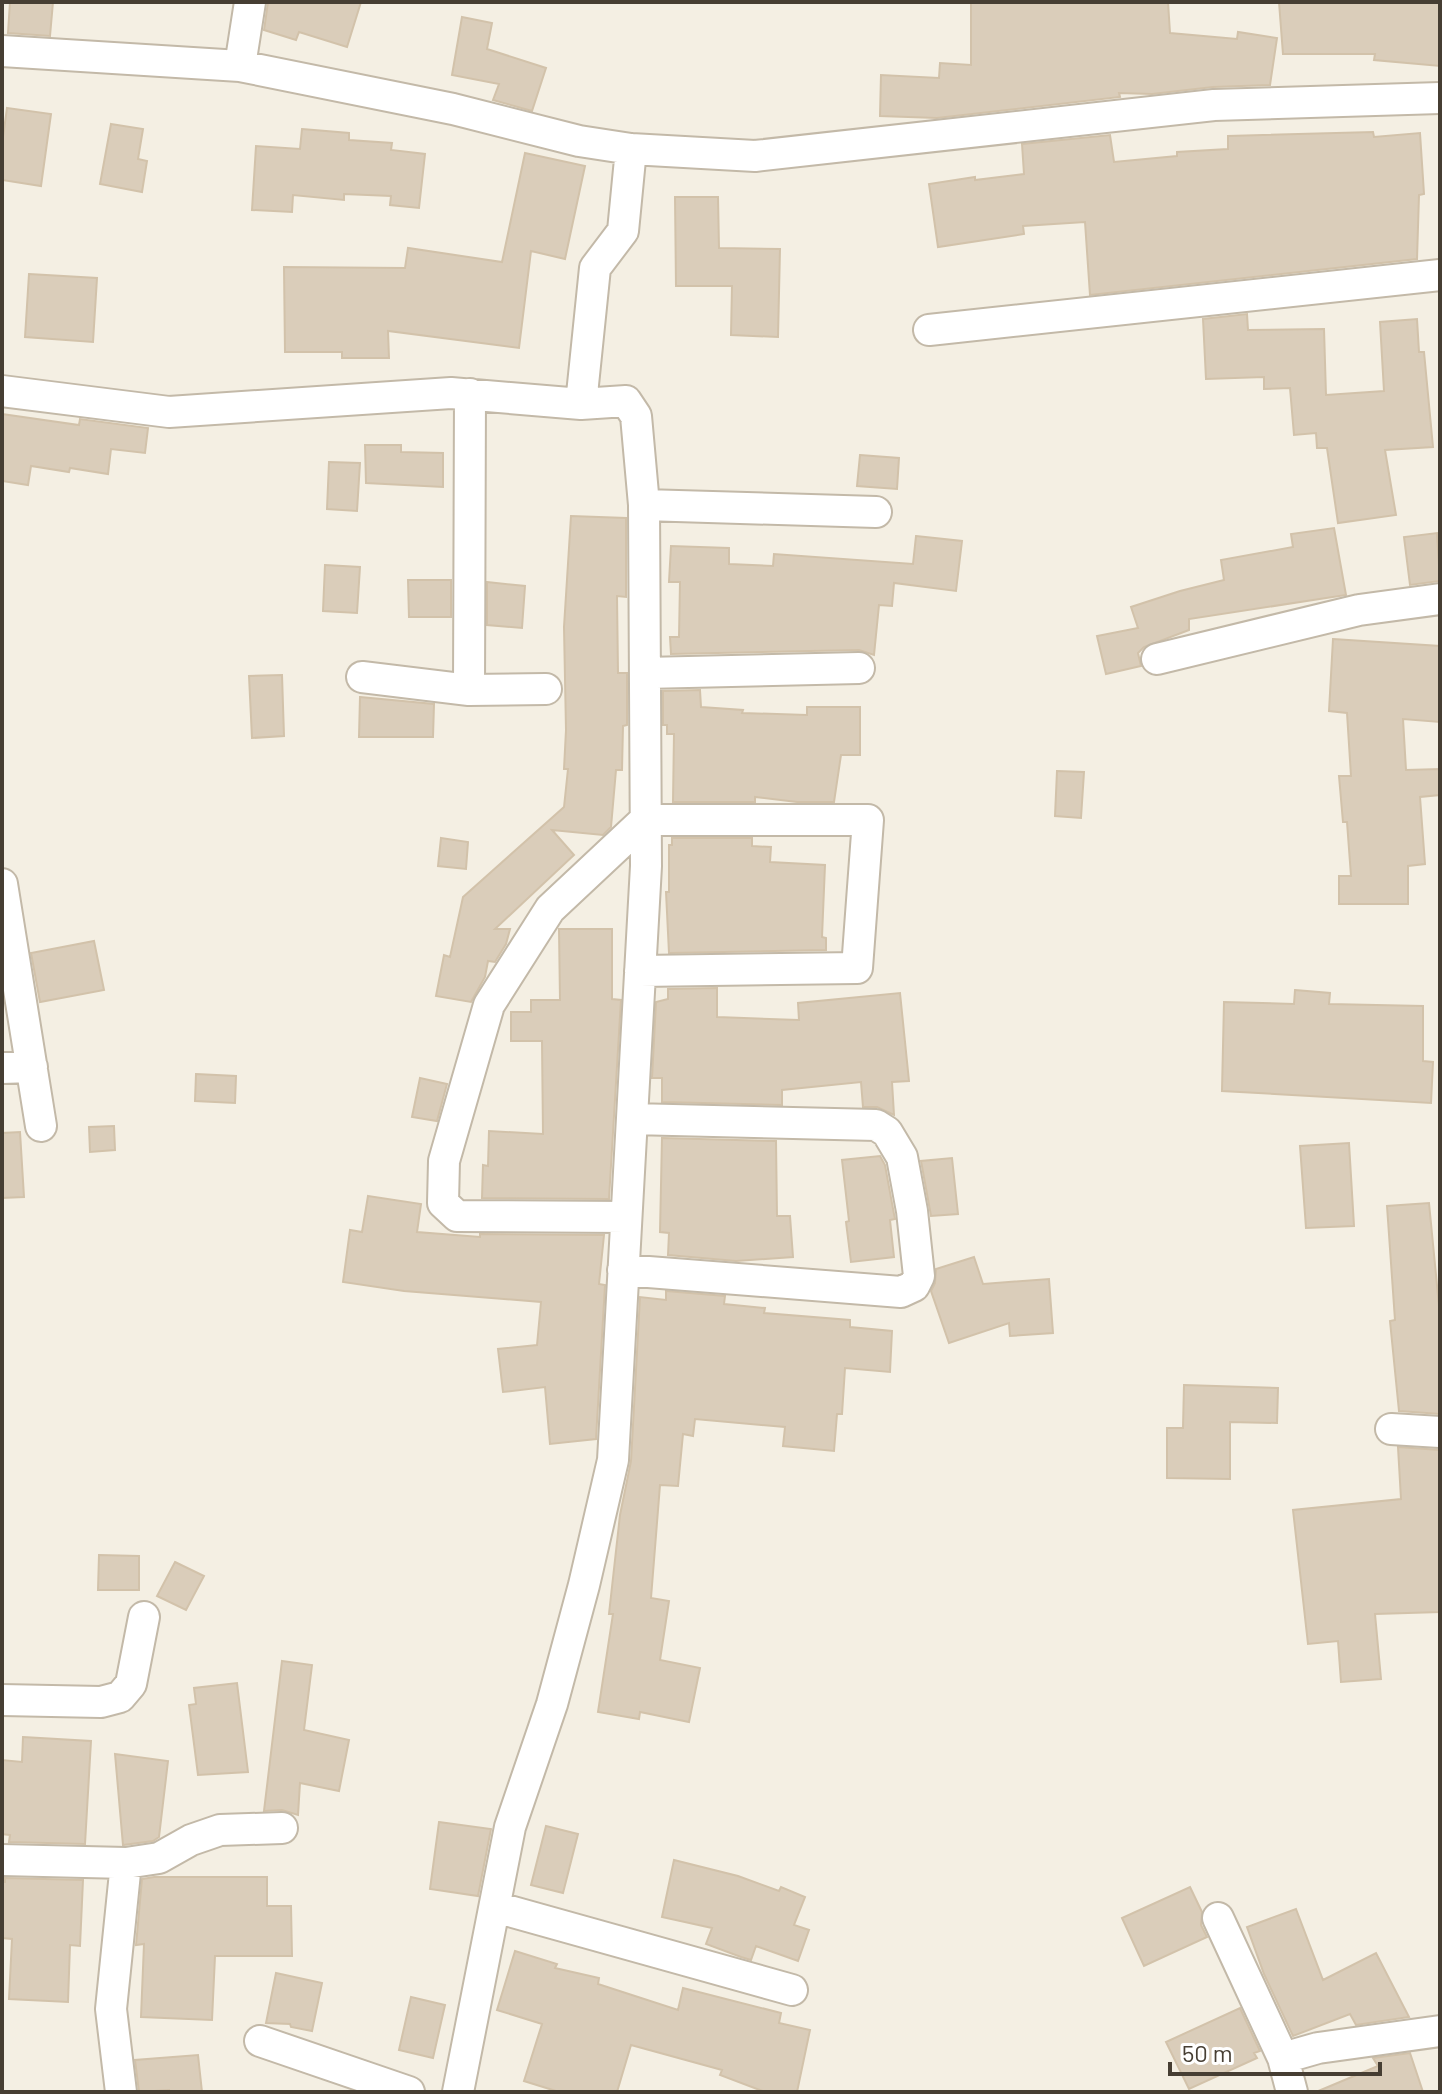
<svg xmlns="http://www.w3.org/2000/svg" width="1442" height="2094" viewBox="0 0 1442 2094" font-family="Barlow,sans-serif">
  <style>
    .building { fill: #dacdba; stroke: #d2c2aa; stroke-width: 2 }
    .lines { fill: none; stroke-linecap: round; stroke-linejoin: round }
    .minor-casing { stroke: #c3b9a8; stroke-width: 34 }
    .minor { stroke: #fff; stroke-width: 30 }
  </style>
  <rect width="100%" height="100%" fill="#f4efe3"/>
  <!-- building -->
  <path class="building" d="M10,2H53L50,36L8,33Z
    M268,2H361L347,47L299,32L296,40L264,30Z
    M971,2H1168L1170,33L1237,39L1238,32L1277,38L1270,85L1213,87L1152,94L1119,93L1120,97L937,118L880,116L881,75L939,78L940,63L971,65Z
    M1279,2H1440V66L1374,60L1375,54H1283Z
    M462,17L492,23L487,49L546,68L532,111L493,100L499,84L452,75Z
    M7,108L51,114L41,186L2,180V144Z
    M111,124L143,129L138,159L147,161L142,192L100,184Z
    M302,129L349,133V140L392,143L391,150L425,154L419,208L390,205L391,196L344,194V200L293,195L292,212L252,210L256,146L300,149Z
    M1373,132L1374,137L1420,133L1424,194L1419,195L1417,259L1090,295L1085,222L1023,226L1024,234L938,247L929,184L975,177V180L1024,174L1022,144L1110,135L1114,162L1177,156V152L1228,149V136Z
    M525,153L585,166L565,259L531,251L519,348L388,331L389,358H342V352H285L284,267L405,268L408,248L502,262Z
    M675,197H718L719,248L780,249L778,337L731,335L732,286H676Z
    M29,274L97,278L93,342L25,337Z
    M1247,314L1248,330L1324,329L1326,395L1384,391L1380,322L1417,319L1419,352H1424L1433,447L1385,450L1396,515L1338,523L1327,448H1317L1316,433L1294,435L1290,388L1264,389V377L1206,379L1203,319Z
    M2,414L79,425L80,419L148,428L145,453L111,449L108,474L70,468L69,472L31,466L28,485L2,481Z
    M365,445H401V452L443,453V487L366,483Z
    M860,455L899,458L897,489L857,486Z
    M329,462L360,463L357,511L327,509Z
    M571,516L626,518V597L617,596L618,673H627V725L623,726L622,770H616L611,827L603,835L552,830L574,855L495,929H510L506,944L495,962L488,961L485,977L471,1002L436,996L444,955L450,957L463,897L564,807L568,769H564L566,730L564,627Z
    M1334,528L1346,595L1189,619V630L1144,647L1138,653L1141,666L1106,674L1097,636L1138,628L1131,607L1180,591L1224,580L1221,560L1293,547L1291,534Z
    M1437,533L1440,581L1410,585L1404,537Z
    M916,536L962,541L956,591L894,583L892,606L879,605L874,655L859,650L671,654L670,637H679L680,582H669L671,546L729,548V564L773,566L774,554L913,564Z
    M325,565L360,567L357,613L323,611Z
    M408,580H451V617H409Z
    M487,582L525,586L522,628L487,625Z
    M1333,639L1440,646V722L1403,719L1406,770L1440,769V795L1420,797L1425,864L1408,866V904H1339V876H1351L1347,822H1343L1339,776H1351L1347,713L1329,711Z
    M282,675L284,736L252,738L249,676Z
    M700,690L701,707L743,710L742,713L807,715V707H860V755H841L834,802H797L755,797V802H673L674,734H667V725H663V691Z
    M360,697L434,704L433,737H359Z
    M1057,771L1084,772L1081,818L1055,816Z
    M441,838L468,842L466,869L438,866Z
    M672,838H752V846L771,847L770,862L825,865L822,937L826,938V950L669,953L666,892H669V845H672Z
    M559,929H612V999L621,1000L609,1199L482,1198L483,1165L488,1166L489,1131L543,1134L542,1041H511V1012H531V1000H560Z
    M94,941L104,990L40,1002L31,953Z
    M717,988V1017L799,1020L798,1003L900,993L909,1081L892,1082L894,1115L877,1107H863L861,1082L782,1090V1105L662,1102V1078H652L656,1002L668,999V989Z
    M1295,990L1330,993L1329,1004L1423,1006V1061L1433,1062L1431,1103L1222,1091L1224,1002L1294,1004Z
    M196,1074L236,1076L235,1103L195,1101Z
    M420,1078L447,1084L437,1121L412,1117Z
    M114,1126L115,1150L90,1152L89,1127Z
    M20,1132L24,1197L2,1198V1133Z
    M662,1138L776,1141L777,1216H790L793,1257L736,1261L668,1255L669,1233L660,1232Z
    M1349,1143L1354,1226L1306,1228L1300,1146Z
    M880,1156L885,1165L894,1214L895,1219L890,1220L894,1257L851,1262L846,1222L849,1221L842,1160Z
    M952,1158L958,1214L931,1216L921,1161Z
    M368,1196L421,1204L417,1232L480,1237V1234L604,1235L599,1284L605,1285L596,1439L550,1444L545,1387L503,1392L498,1349L537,1345L541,1302L404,1291L343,1282L350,1230L362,1232Z
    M1429,1203L1440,1316V1414L1399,1411L1390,1321L1395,1320L1387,1206Z
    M974,1257L983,1284L1049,1279L1053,1333L1010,1336L1009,1323L949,1343L931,1291L935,1283L936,1269Z
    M666,1291L725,1296L724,1304L765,1308L764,1313L850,1320V1327L892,1331L890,1372L845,1368L842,1414H837L834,1451L783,1446L785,1427L695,1419L693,1436L683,1434L678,1486L660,1485L651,1598L669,1601L660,1660L700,1668L689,1722L640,1712L639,1719L598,1712L613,1614H609L620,1515L631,1461L640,1297L666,1300Z
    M1184,1385L1278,1388L1277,1423L1230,1422V1479L1167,1478V1428H1183Z
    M1398,1447L1440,1450V1612L1375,1614L1381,1679L1341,1682L1338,1641L1308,1644L1293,1510L1401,1499Z
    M99,1555L139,1556V1590H98Z
    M175,1562L204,1576L186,1610L157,1596Z
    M282,1661L312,1665L304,1730L349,1740L339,1791L300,1783L298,1815L282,1810L264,1811Z
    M237,1683L248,1772L198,1775L189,1705L196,1704L194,1688Z
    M23,1737L91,1741L85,1844L9,1842L10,1835L2,1834V1760L22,1762Z
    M115,1754L168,1761L159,1837L153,1841L123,1845Z
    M439,1822L491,1829L478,1896L430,1889Z
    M546,1826L578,1834L563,1893L531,1885Z
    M674,1860L738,1876L779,1891L781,1887L805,1897L794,1925L809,1930L798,1961L756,1946L751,1960L741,1957L706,1944L712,1928L662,1917Z
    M154,1877H267V1906H291L292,1956H215L212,2020L141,2017L144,1944L136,1945L142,1879Z
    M5,1878L83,1880L80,1946L70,1945L68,2002L9,1999L12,1939L2,1938V1882H5Z
    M1190,1887L1202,1912L1201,1925L1207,1937L1144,1966L1122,1918Z
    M1296,1909L1323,1980L1376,1953L1409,2017L1356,2025L1350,2014L1293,2036L1264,1974L1247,1927Z
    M515,1951L557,1964L555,1968L599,1978L598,1984L678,2010L683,1988L781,2013L779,2023L810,2030L797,2092H765L720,2075L722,2070L631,2045L617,2092H559L524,2081L542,2024L497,2010Z
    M276,1973L322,1983L312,2031L291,2027L290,2024L266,2023Z
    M411,1997L445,2005L433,2058L399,2050Z
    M1240,2008L1260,2051L1254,2053L1257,2058L1189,2089L1166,2042Z
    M1410,2053L1423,2092H1316L1378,2066L1373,2058Z
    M198,2055L202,2092H169V2090L139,2092L135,2060Z"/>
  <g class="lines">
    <defs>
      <path id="minor" d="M2,51L240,66L453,109L579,141L631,149L755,156L1214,105L1440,98
        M240,66L250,2
        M929,330L1440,275
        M2,391L169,412L451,393L581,404L626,401L636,416L644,505L646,866L613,1460L584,1585L552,1704L510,1827L458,2092
        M581,404L595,268L623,231L631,149
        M644,505L876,512
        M1157,659L1359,610L1440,599
        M645,673L859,668
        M362,677L469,690L546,689
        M469,690L470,394
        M2,884L41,1126
        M2,1068L32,1067
        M626,1217L457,1216L443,1203L444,1161L489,1005L550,909L645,820H868L857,968L640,971
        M623,1270L901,1292L914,1286L919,1276L912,1211L902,1157L887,1132L876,1125L632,1119
        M1391,1429L1440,1432
        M2,1700L101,1702L120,1697L131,1684L144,1617
        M2,1860L126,1863L159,1858L191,1840L220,1830L282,1828
        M495,1907L792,1990
        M1218,1918L1283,2058L1292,2092
        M260,2041L409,2092
        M1283,2058L1318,2048L1440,2031
        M121,2092L111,2009L126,1863"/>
    </defs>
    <!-- minor casing -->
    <use href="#minor" class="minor-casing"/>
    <!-- minor -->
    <use href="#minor" class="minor"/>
  </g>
  <!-- border -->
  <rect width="1442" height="2094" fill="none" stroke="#463e33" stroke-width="8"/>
  <!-- scale -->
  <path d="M1170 2062v12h210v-12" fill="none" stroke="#463e33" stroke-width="4"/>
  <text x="1182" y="2062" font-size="24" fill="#463e33" stroke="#ffffff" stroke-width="6" paint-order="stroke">50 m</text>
</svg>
